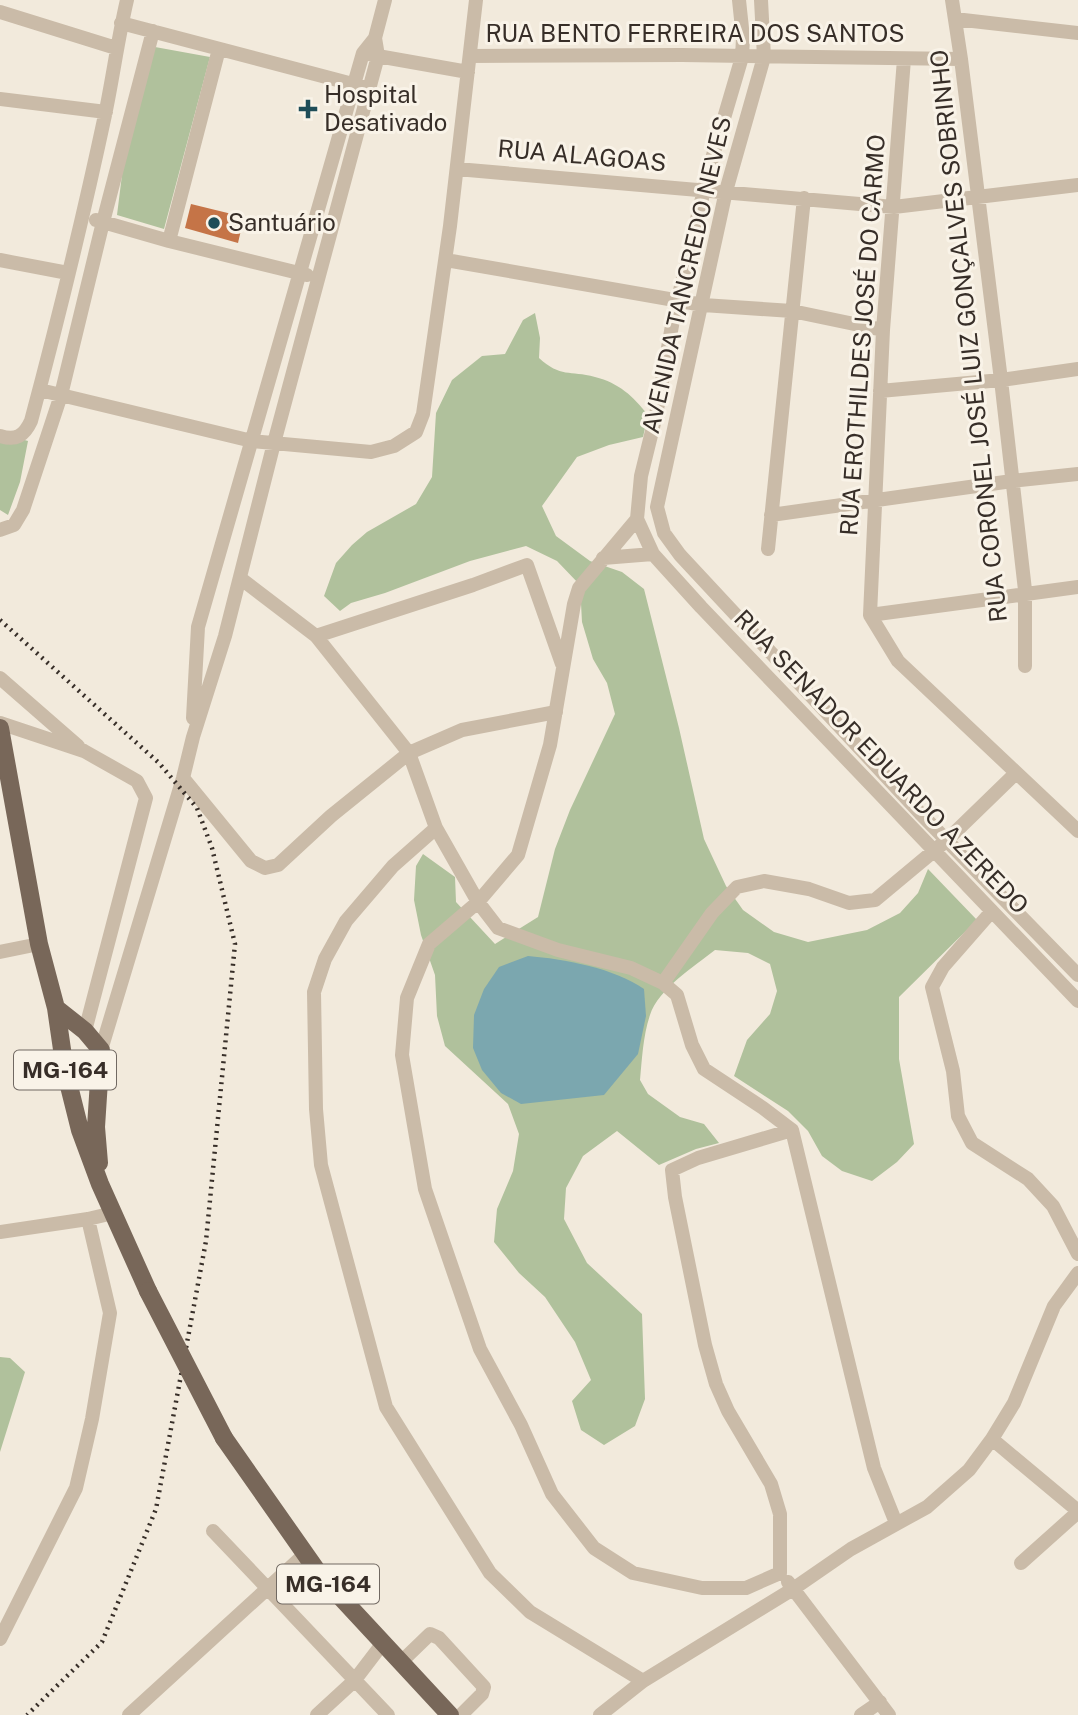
<svg xmlns="http://www.w3.org/2000/svg" width="1078" height="1715" viewBox="0 0 1078 1715" font-family="'Public Sans',sans-serif">
  <style>
    .green { fill: #b0c19c }
    .water { fill: #7ba7af }
    .building { fill: #c57447 }
    .lines { fill: none; stroke-linecap: round; stroke-linejoin: round }
    .minor { stroke: #cabba8; stroke-width: 14 }
    .major { stroke: #786759; stroke-width: 18 }
    .rail { stroke: #372e28; stroke-width: 4.5; stroke-dasharray: 2 5; stroke-linecap: butt }
    .major-bridge { stroke: #786759; stroke-width: 18 }
    .poi-dot { fill: #1e4d58; stroke: #f9f3e8; stroke-width: 2.5 }
    .labels { text-anchor: middle; stroke-width: 6; stroke-linejoin: round; paint-order: stroke }
    .shield { fill: #f9f3e8; stroke: #716962; stroke-width: 2 }
    .shield-label { font-size: 23px; font-weight: bold; fill: #372e28 }
    .street-label { font-size: 24px; fill: #372e28; stroke: #f9f3e8 }
    .poi-label { font-size: 24px; fill: #372e28; stroke: #f9f3e8; text-anchor: start }
  </style>
  <rect width="100%" height="100%" fill="#f2eadc"/>
  <!-- green -->
  <path class="green" d="M144,45L210,57L164,229L117,215L127,135Z
    M535,313L540,338L539,358C561,378 569,370 595,377C619,383 633,396 648,415L643,437L609,445L577,457L542,506L556,536L590,561L622,572L644,589L679,728L704,839L726,886L743,910L774,932L808,942L867,930L900,913L918,893L928,869L977,920L899,997V1059L914,1144L897,1162L872,1181L842,1171L822,1156L808,1131L788,1111L734,1076L747,1040L770,1014L777,991L770,964L748,953L715,950C695,966 658,989 650,1015C643,1036 642,1059 640,1080L648,1094L680,1117L704,1124L719,1143L696,1149L659,1165L617,1131L583,1156L566,1188L564,1219L587,1263L642,1314L645,1399L635,1426L604,1445L581,1430L572,1401L591,1380L575,1342L545,1297L519,1273L494,1242L497,1209L513,1171L519,1134L508,1104L445,1046L437,1016L435,975L421,935L414,900L416,866L423,854L455,877L456,902L495,944L538,917L555,849L570,810L615,714L607,683L593,659L582,622L580,585L557,561L526,546L470,561L385,593L351,603L340,611L324,596L336,563L352,545L367,532L416,504L432,477L436,413L452,380L482,356L505,354L523,320Z
    M0,433L28,441L20,482L8,515L0,510Z
    M0,1357L10,1358L25,1372L0,1452Z"/>
  <!-- water -->
  <path class="water" d="M528,956C564,959 614,968 644,989L646,1016L638,1054L604,1095L521,1104L501,1093L482,1070L473,1048L474,1015L484,989L499,967Z"/>
  <!-- building -->
  <path class="building" d="M191,204L244,217L238,243L185,228Z"/>
  <g class="lines">
    <!-- minor -->
    <path class="minor" d="M739,0L743,38L742,57L709,169L673,320L656,415L641,476L637,519L653,554L701,607L1078,1001
      M761,0L764,57L726,191L657,507L664,533L680,555L920,813L1078,975
      M952,0L961,59L1001,380L1025,590V666
      M0,12L116,48
      M955,19L1078,33
      M121,23L364,87
      M372,55L468,72
      M470,56L682,55L961,59
      M0,99L106,112
      M457,169L894,207L1078,185
      M96,220L169,241L307,275
      M169,241L219,49
      M0,260L68,273
      M446,260L703,305L792,311L883,330
      M40,390L252,441L371,452L394,446L416,432L423,414L450,226L476,0
      M880,391L1001,380L1078,369
      M0,436C16,441 24,436 31,421C58,320 83,218 105,115C113,77 118,38 127,0
      M771,515L1012,481L1078,474
      M637,519L579,588L574,604L550,745L518,855L478,902L429,944L407,998L402,1055L425,1189L480,1349L521,1425L552,1494L594,1548L633,1573L702,1588H746L780,1573V1514L771,1484L728,1411L716,1384L705,1345L675,1197L672,1170L698,1158L792,1130
      M0,530L14,525L23,510L61,395L103,222L153,31
      M768,549L804,198
      M603,558L653,554
      M240,578L316,636L409,753L436,828L478,902L498,928L558,950L631,968L663,983L712,913L737,887L764,881L809,889L849,903L875,900L947,840L1016,773
      M870,615L883,330L904,59
      M870,615L898,661L1078,831
      M870,615L1078,587
      M316,636L473,585L527,565L562,664
      M0,678L78,746
      M193,718L198,627L363,53L375,38L385,0
      M0,723L84,751L137,781L146,798L85,1031
      M183,778L251,861L265,868L278,865L331,816L409,753L462,730L556,712
      M436,828L393,866L346,921L325,959L314,992L316,1109L321,1165L386,1407L490,1573L530,1612L643,1681
      M992,911L943,967L932,987L953,1071L958,1116L972,1143L1028,1179L1053,1206L1078,1254
      M0,952L39,944
      M663,983L677,995L692,1045L704,1069L763,1108L792,1130L874,1468L896,1523
      M101,1050L183,778L193,737L225,636L274,443L378,56L375,38
      M0,1232L88,1219L113,1213
      M992,1439L1078,1511
      M213,1531L388,1715
      M1021,1563L1078,1512
      M788,1582L889,1715
      M0,1639L76,1488L92,1419L110,1313L88,1219
      M401,1662L430,1634L439,1638L484,1687L482,1694L461,1715
      M129,1715L304,1555
      M317,1715L354,1681L383,1643
      M600,1715L643,1681L793,1589L851,1549L927,1507L969,1470L992,1439L1014,1403L1054,1306L1078,1273
      M861,1715L880,1702"/>
    <!-- major -->
    <path class="major" d="M0,728L39,944L56,1008L65,1070L80,1130L100,1184L148,1291
      M56,1008L85,1031L101,1050L96,1127L99,1163
      M224,1438L320,1575L450,1715"/>
    <!-- rail -->
    <path class="rail" d="M0,620L159,763L197,808L212,848L235,944L206,1241L156,1509L102,1642L27,1715"/>
    <!-- major-bridge -->
    <path class="major-bridge" d="M148,1291L224,1438"/>
  </g>
  <!-- markers -->
  <g class="poi-dot">
    <path d="M304.5 98.5h7v7h7v7h-7v7h-7v-7h-7v-7h7z"/>
    <circle cx="214" cy="223" r="7"/>
  </g>
  <g class="labels">
    <!-- shield labels -->
    <g class="shield">
      <rect x="14" y="1050.5" width="102" height="39" rx="5"/>
      <rect x="277" y="1564.5" width="102" height="39" rx="5"/>
    </g>
    <g class="shield-label">
      <text x="65" y="1078">MG-164</text>
      <text x="328" y="1592">MG-164</text>
    </g>
    <!-- street labels -->
    <g class="street-label">
      <text x="695" y="42">RUA BENTO FERREIRA DOS SANTOS</text>
      <text transform="translate(582 156) rotate(5)" y="8">RUA ALAGOAS</text>
      <text transform="translate(687 275) rotate(-77)" y="8">AVENIDA TANCREDO NEVES</text>
      <text transform="translate(863 335) rotate(-86)" y="8">RUA EROTHILDES JOSÉ DO CARMO</text>
      <text transform="translate(969 336) rotate(-96)" y="8">RUA CORONEL JOSÉ LUIZ GONÇALVES SOBRINHO</text>
      <text transform="translate(881 762) rotate(46)" y="8">RUA SENADOR EDUARDO AZEREDO</text>
    </g>
    <!-- poi labels -->
    <g class="poi-label">
      <text x="324" y="103">Hospital<tspan x="324" dy="28">Desativado</tspan></text>
      <text x="228" y="231">Santuário</text>
    </g>
  </g>
</svg>
